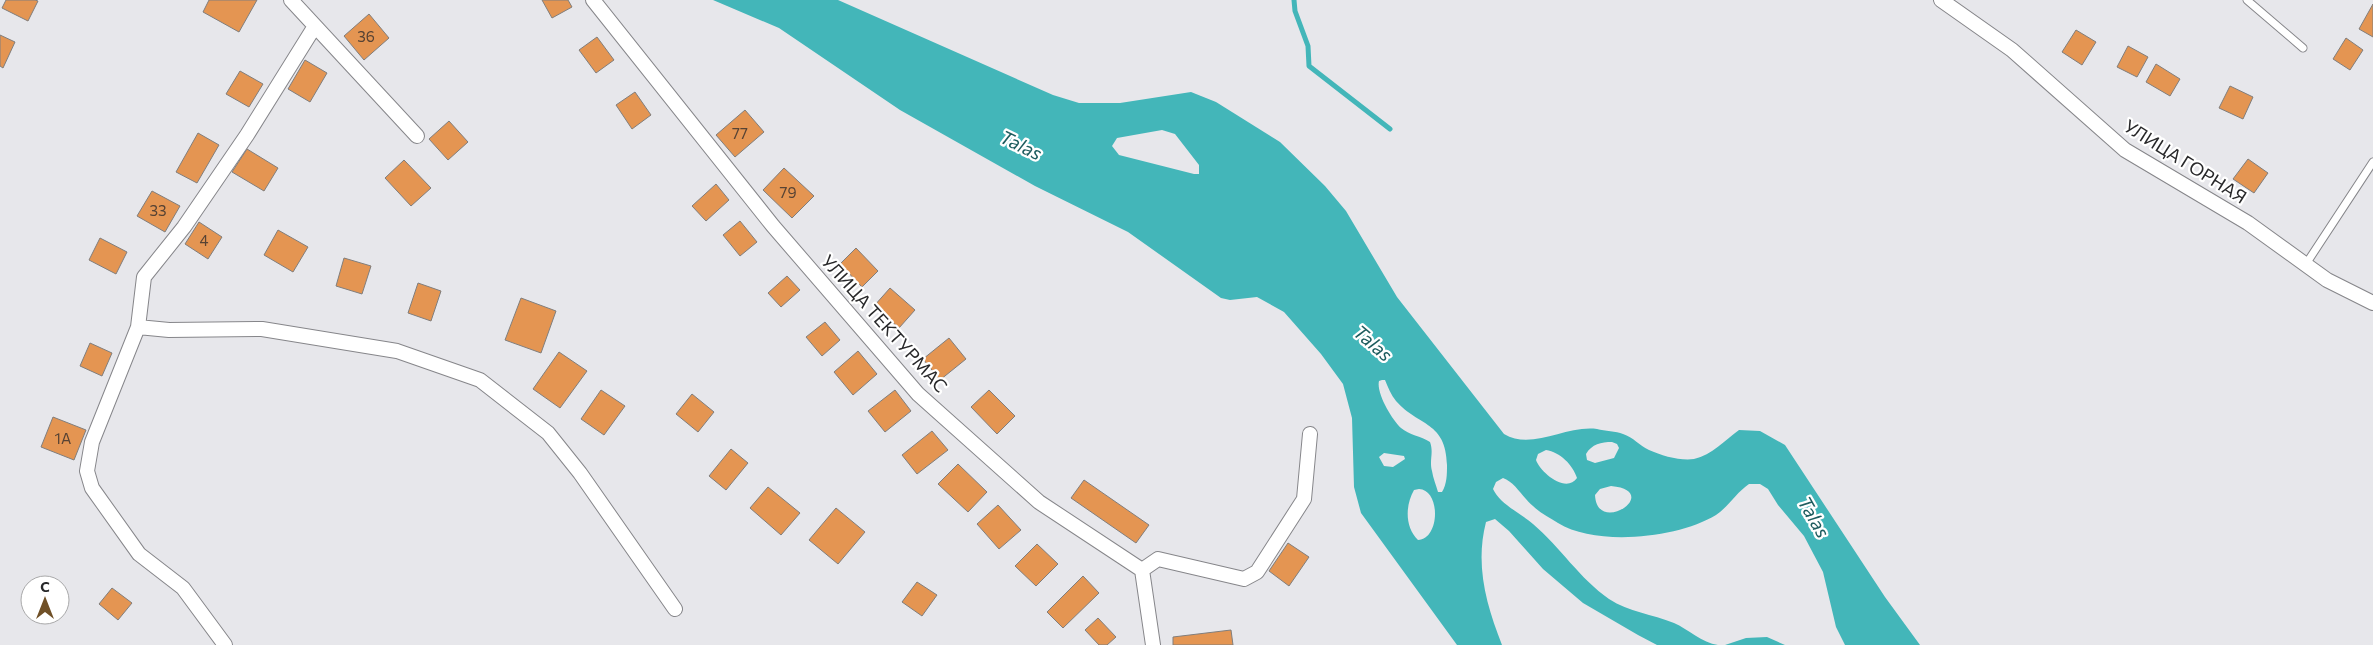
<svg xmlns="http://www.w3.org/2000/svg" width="2373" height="645" viewBox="0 0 2373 645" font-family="Commissioner,sans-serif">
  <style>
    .water { fill: #43b6b9; fill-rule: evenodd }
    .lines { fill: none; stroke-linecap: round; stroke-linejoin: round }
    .stream { stroke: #43b6b9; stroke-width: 5 }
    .building { fill: #e49552; stroke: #817e7c }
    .lane-casing { stroke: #86868a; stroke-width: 9 }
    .street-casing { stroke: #86868a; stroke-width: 16 }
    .lane { stroke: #fff; stroke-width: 7 }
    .street { stroke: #fff; stroke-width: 14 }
    .labels { text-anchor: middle; stroke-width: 4.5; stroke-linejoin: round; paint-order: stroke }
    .number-label { font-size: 15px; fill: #574334 }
    .street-label { font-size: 18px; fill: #28282a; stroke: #fff }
    .water-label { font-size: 19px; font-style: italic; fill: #1d5c5e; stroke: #fff }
  </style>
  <rect width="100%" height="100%" fill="#e7e7eb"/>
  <!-- water -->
  <path class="water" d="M713,0H838L1053,95L1079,103H1120L1191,92L1216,102L1280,142L1325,186L1346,211L1397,297L1504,434C1532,451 1565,425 1597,429C1605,431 1616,431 1623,434C1633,437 1640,446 1649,450C1662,456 1681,461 1694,459C1712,455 1725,440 1739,430L1760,431L1785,445L1885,597L1920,645H1845L1836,627L1823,572L1804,536L1778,505L1768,489L1760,484H1749C1737,492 1729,506 1716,515C1678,538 1597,547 1558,523C1550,518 1540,513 1533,506C1523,498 1515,482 1503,478L1496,482L1493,489C1500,504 1520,513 1533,524C1560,547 1580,579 1609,599C1629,612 1652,614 1674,623C1688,629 1702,643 1718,645H1657L1638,635L1583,603L1543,569L1509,531L1495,519L1486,522C1475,565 1486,604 1502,645H1457L1361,513L1354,487L1352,418L1343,384L1321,354L1284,312L1257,297L1230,300L1221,298L1128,232L1035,186L900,110L779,28ZM1162,130L1175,134L1199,165V174H1194L1119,155L1112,146L1117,138ZM1382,380H1385C1388,387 1391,395 1396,401C1419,427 1446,421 1447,465C1447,474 1447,484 1442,492H1438C1436,485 1433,478 1432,471C1429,460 1434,453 1430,442C1421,436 1409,435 1401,428C1392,420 1376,393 1379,381ZM1612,442L1617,444L1619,448L1614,458L1595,463L1587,460L1586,454C1592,444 1601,442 1612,442ZM1546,450C1560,452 1573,465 1577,478C1566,494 1540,472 1536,460L1538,454ZM1384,453L1404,456L1405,459L1393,467L1384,466L1379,457ZM1611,486C1664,491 1597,537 1595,495L1600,489ZM1419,489C1441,490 1440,539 1418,540C1405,527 1405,506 1414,490Z
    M1767,637L1785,645H1725L1746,638Z"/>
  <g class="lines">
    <!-- stream -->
    <path class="stream" d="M1294,0L1295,11L1308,46L1309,66L1390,129"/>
  </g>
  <!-- building -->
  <path class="building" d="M6,0H35L38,1L28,21L2,8Z
    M209,0H257L239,32L203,12Z
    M542,0H568L572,7L552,18Z
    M2373,4V37L2359,29Z
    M369,14L389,38L364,60L344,36Z
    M2076,30L2096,42L2082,65L2062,52Z
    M0,35L15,42L3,68L0,66Z
    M597,37L614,60L596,73L579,50Z
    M2346,38L2363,50L2350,70L2333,59Z
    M2128,46L2148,57L2137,77L2117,67Z
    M305,60L327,73L310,102L288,89Z
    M2156,64L2180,79L2170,96L2146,82Z
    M240,71L263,84L249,107L226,94Z
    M2230,86L2253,97L2243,119L2219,108Z
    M635,92L651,115L632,129L616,105Z
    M745,110L764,132L735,157L716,135Z
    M449,121L468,142L448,160L429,139Z
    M198,133L219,145L197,183L176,172Z
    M247,149L278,168L264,191L232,172Z
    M2248,159L2268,173L2254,193L2233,179Z
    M404,160L431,188L411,206L385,178Z
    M784,168L814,196L792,218L763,190Z
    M716,184L729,200L706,221L692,206Z
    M152,191L180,206L165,232L137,216Z
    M740,221L757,242L740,256L723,235Z
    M199,222L222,237L208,259L185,244Z
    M278,230L308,247L293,272L264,255Z
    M100,238L127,252L116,274L89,260Z
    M856,248L878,271L862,287L840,264Z
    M344,258L371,266L362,294L336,286Z
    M787,276L800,290L781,307L768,293Z
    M418,283L441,291L431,321L408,313Z
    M890,288L915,310L899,328L874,306Z
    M521,298L556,311L541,353L505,340Z
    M825,322L840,340L822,356L806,337Z
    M949,338L966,359L940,380L923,359Z
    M90,343L112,353L102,376L80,366Z
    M858,351L877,374L853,395L834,372Z
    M559,352L587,371L560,408L533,389Z
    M601,390L625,406L604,435L581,419Z
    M895,390L911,411L885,432L868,411Z
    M989,390L1015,416L997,434L971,407Z
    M692,394L714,412L698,432L676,414Z
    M53,417L86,430L74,460L41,447Z
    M932,431L948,450L917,474L902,455Z
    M731,449L748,463L726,490L709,476Z
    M958,464L987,492L968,512L938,484Z
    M1084,480L1149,525L1136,543L1071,498Z
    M768,487L800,513L781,535L750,508Z
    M998,505L1021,530L999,549L977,524Z
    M836,508L865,532L838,564L809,540Z
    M1288,543L1309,557L1289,586L1269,571Z
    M1037,544L1058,564L1036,586L1015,566Z
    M1083,576L1099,593L1063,628L1047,612Z
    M917,582L937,595L922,616L902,602Z
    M112,588L132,603L118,620L99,604Z
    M1098,618L1116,637L1107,645H1099L1085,630Z
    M1231,630L1233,645H1173V637Z"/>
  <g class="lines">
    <defs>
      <path id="lane" d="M2247,0L2303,48
        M2306,264L2373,162"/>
      <path id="street" d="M291,0L417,136
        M593,0L773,226L918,394L1039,502L1142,570L1153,645
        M1941,0L2012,50L2125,150L2248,223L2327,280L2373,303
        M315,26L247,135L184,227L144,277L138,327L169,330L262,329L397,351L480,380L548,433L580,473L675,609
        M138,327L92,442L87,471L92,488L139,554L183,588L225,645
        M1142,570L1158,559L1244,579L1257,572L1304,499L1310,434"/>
    </defs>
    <!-- lane casing -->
    <use href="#lane" class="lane-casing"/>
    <!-- street casing -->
    <use href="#street" class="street-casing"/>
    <!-- lane -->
    <use href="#lane" class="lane"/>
    <!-- street -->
    <use href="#street" class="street"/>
  </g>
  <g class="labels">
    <!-- number labels -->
    <g class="number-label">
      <text x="366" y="42">36</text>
      <text x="740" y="139">77</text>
      <text x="788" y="198">79</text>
      <text x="158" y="216">33</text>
      <text x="204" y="246">4</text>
      <text x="63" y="444">1А</text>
    </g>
    <!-- street labels -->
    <g class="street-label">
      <text transform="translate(2185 162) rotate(32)" y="6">УЛИЦА ГОРНАЯ</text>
      <text transform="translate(884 324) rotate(48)" y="6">УЛИЦА ТЕКТУРМАС</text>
    </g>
    <!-- water labels -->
    <g class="water-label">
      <text transform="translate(1021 145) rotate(26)" y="7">Talas</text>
      <text transform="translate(1373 343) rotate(41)" y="7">Talas</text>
      <text transform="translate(1814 517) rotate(60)" y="7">Talas</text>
    </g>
  </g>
  <!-- north arrow -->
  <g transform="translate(45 600)"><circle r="24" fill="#ffffff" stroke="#a9a9aa"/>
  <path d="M0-4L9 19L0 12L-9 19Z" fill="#705027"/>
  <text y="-8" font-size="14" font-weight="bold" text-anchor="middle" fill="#28282a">С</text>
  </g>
</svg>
